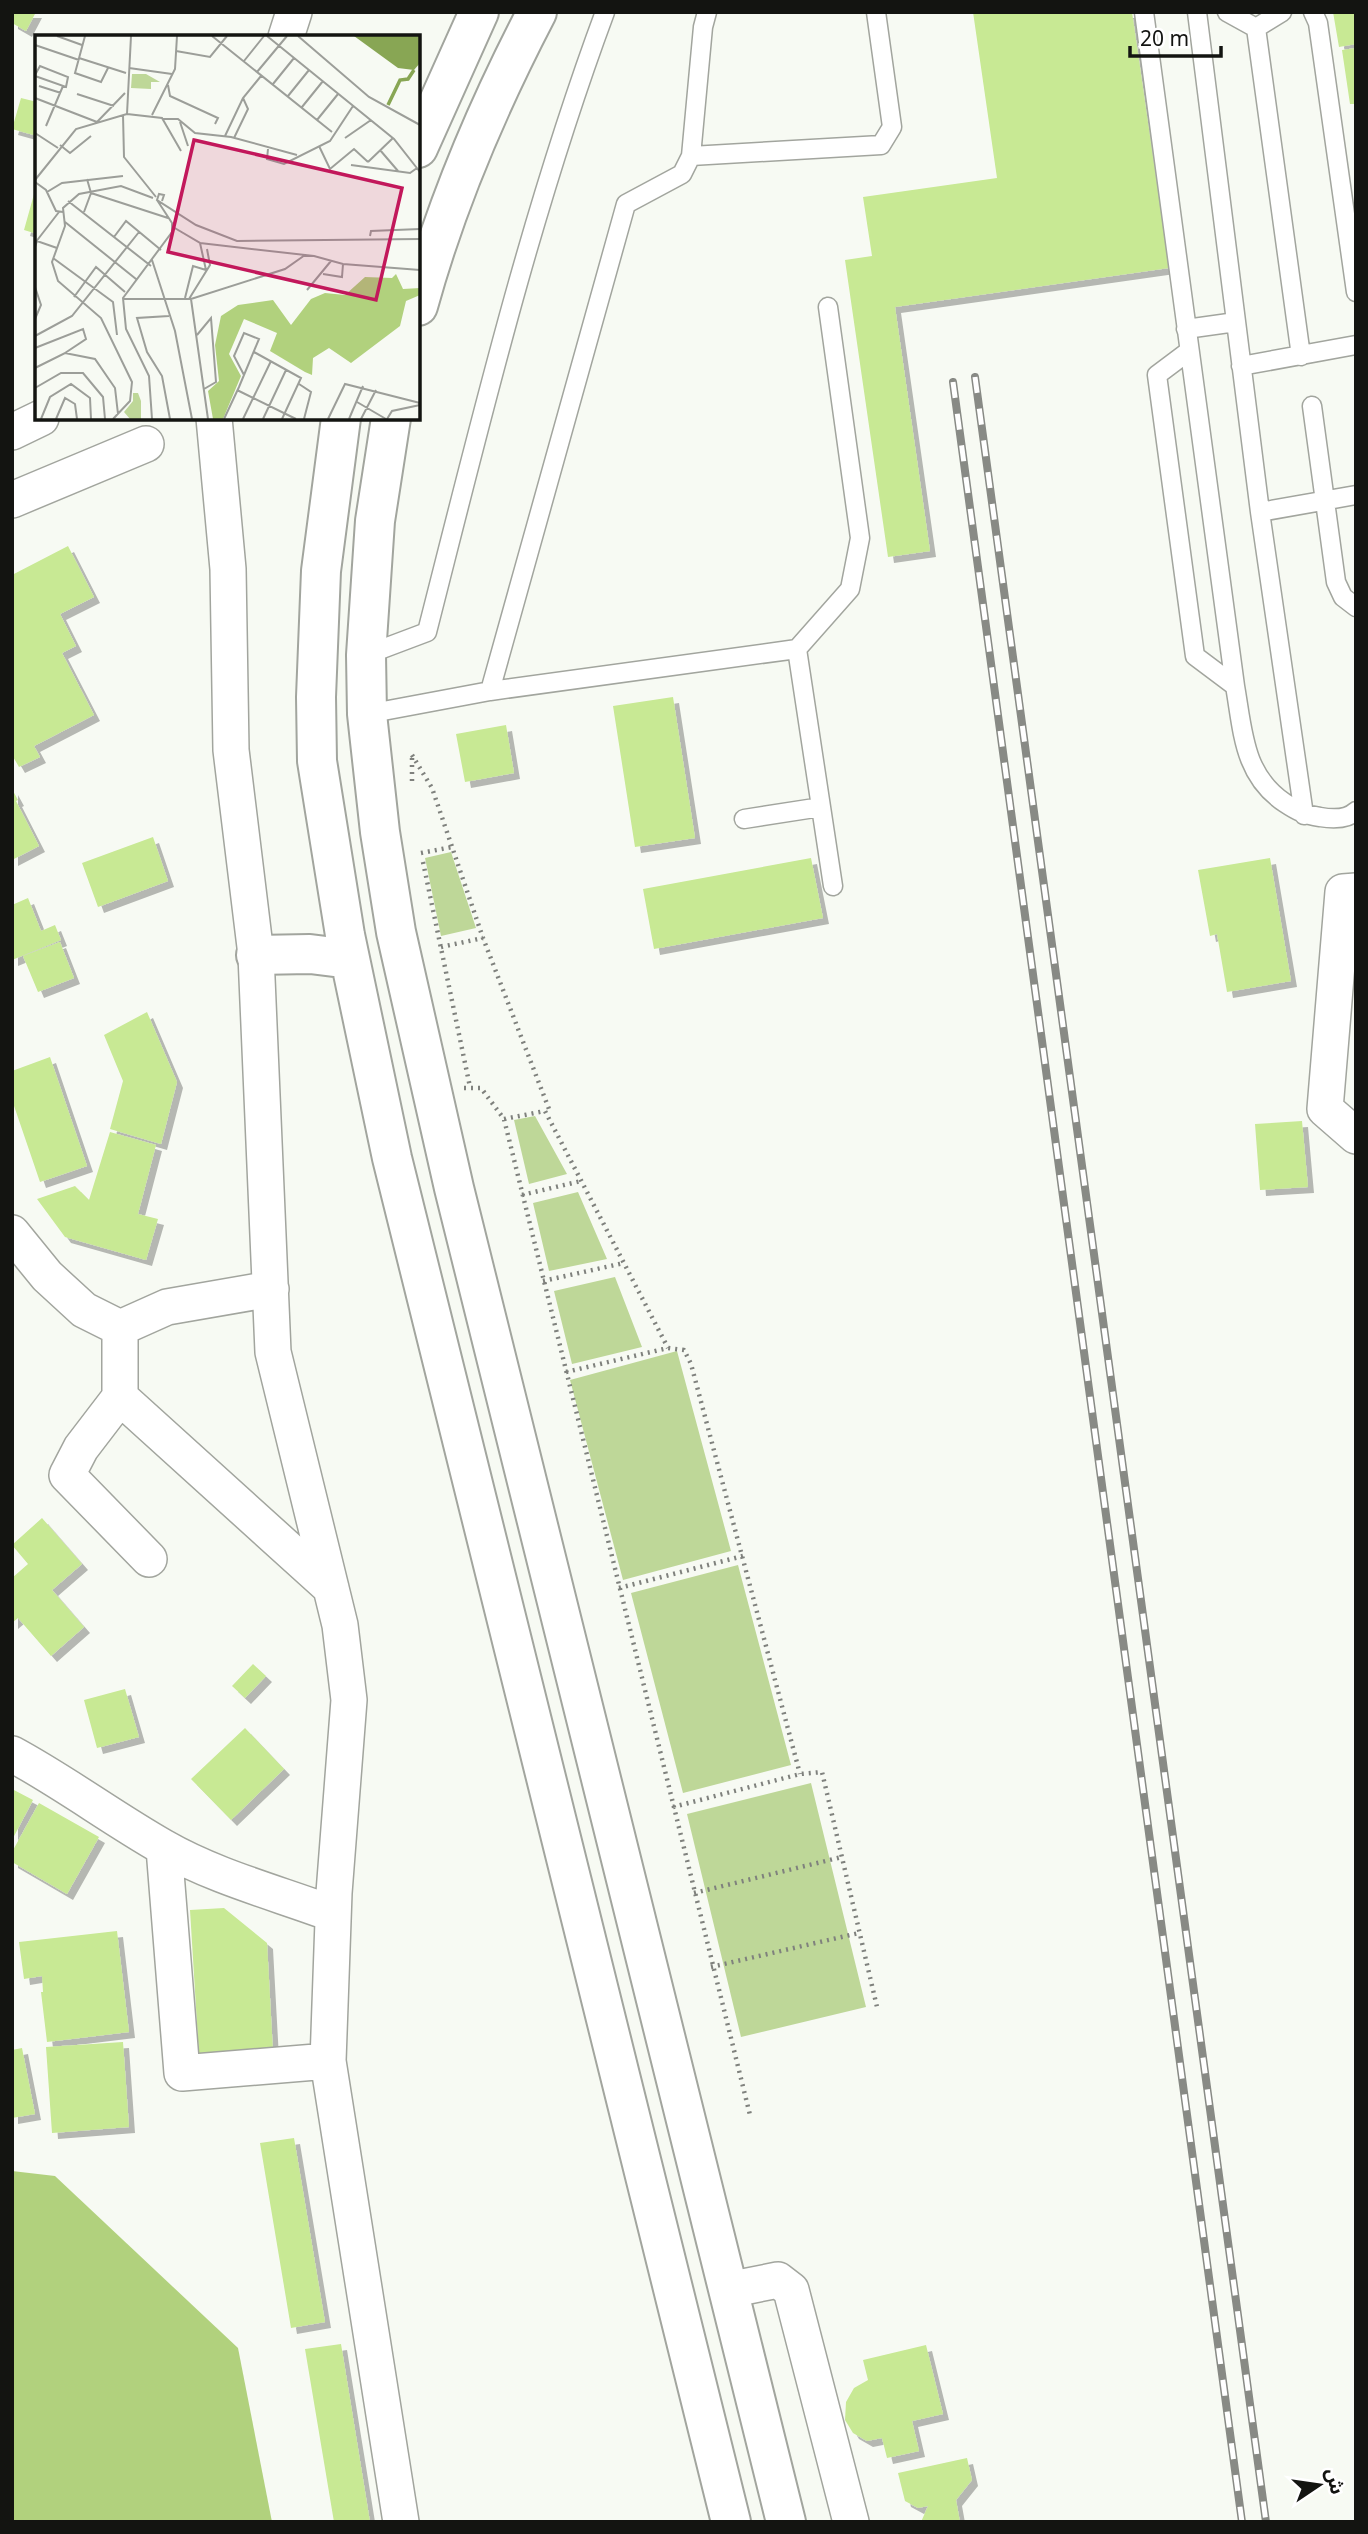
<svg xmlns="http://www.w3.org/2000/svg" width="1368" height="2534" viewBox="0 0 1368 2534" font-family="'Noto Sans','Noto Sans Arabic',sans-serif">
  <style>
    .green { fill: #bed798 }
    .forest { fill: #b1d17d }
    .building { fill: #c8e994; filter: url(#shadow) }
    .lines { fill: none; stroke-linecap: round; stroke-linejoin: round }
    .service-casing { stroke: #a2a59e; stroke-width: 21 }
    .minor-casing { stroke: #a2a59e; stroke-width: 38 }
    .trunk-casing { stroke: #a2a59e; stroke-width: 42 }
    .path { stroke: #7f817d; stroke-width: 4.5; stroke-dasharray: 2 5; stroke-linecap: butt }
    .service { stroke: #fff; stroke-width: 18 }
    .minor { stroke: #fff; stroke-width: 35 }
    .trunk { stroke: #fff; stroke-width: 38 }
    .rail-casing { stroke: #888a85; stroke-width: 8 }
    .rail { stroke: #fff; stroke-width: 5; stroke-dasharray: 16; stroke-linecap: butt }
    .inset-river { fill: none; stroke: #88a654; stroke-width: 3.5 }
    .inset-road { fill: none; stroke: #9c9e99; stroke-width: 2 }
    .view { fill: #c2185b; fill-opacity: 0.15; stroke: #c2185b; stroke-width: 3.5 }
    .inset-edge { fill: none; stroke: #131411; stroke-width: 3.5 }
  </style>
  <defs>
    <filter id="shadow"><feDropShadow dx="6" dy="6" stdDeviation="0" flood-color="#0004"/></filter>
  </defs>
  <rect width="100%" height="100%" fill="#f7faf3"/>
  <!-- green -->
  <path class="green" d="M451,852L476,928L441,936L425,858Z
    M535,1116L567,1174L529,1184L514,1120Z
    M578,1192L607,1259L549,1271L533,1203Z
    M615,1277L642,1347L572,1364L554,1291Z
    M677,1351L731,1551L623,1580L570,1380Z
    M738,1565L791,1765L683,1793L631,1593Z
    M811,1783L866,2007L741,2037L687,1814Z"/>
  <!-- forest -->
  <path class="forest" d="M12,2171L55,2176L238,2348L272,2522H12Z"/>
  <!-- building -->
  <path class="building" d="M12,12H36L26,31L12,23Z
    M973,12H1132L1169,268L895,307L930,551L888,557L845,260L872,256L863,197L997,178Z
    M1333,12H1356V44L1339,47Z
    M1356,48V104H1350L1342,50Z
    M21,98L37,102V136L12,129Z
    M36,187H37V234L24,230Z
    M68,546L94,597L60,614L76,646L62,653L94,715L34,746L40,757L19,767L12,755V575Z
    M673,697L695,838L635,847L613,706Z
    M506,725L514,773L465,782L456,734Z
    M12,789L18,800L16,801L39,846L12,860Z
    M153,837L168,881L98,907L82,863Z
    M811,858L823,918L654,949L643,889Z
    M1270,858L1291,981L1227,992L1217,934L1210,936L1198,870Z
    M28,898L41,931L55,925L61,940L12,960V905Z
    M60,942L74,978L38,992L23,956Z
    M147,1012L177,1082L161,1144L110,1129L123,1081L104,1035Z
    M50,1057L87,1166L40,1182L12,1100V1071Z
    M1302,1121L1308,1187L1260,1190L1255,1124Z
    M110,1132L156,1145L138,1214L158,1219L146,1260L65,1237L37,1199L75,1186L89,1200Z
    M42,1518L82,1564L52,1590L84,1627L51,1656L18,1618L12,1623V1578L28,1564L12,1545Z
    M253,1664L266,1676L245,1698L232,1686Z
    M125,1689L139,1737L97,1748L84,1700Z
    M245,1728L284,1769L231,1820L191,1779Z
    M12,1789L33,1800L12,1840Z
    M39,1803L99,1837L67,1894L12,1862V1852Z
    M224,1908L267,1943L273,2052L199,2056L190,1910Z
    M117,1931L129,2032L47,2042L41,1992H43L42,1976L24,1979L19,1942Z
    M123,2042L129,2127L52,2133L46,2047Z
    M22,2048L35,2114L12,2118V2050Z
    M294,2138L325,2322L291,2328L260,2143Z
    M341,2344L370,2522H334L305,2349Z
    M926,2345L943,2414L912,2421L919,2451L887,2458L882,2438L867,2441L853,2433L845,2420L846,2402L854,2388L868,2380L863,2360Z
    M967,2458L972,2480L956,2500L960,2522H921L928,2506L918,2508L905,2501L898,2473Z"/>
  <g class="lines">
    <defs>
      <path id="service" d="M707,12L703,27L691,156L881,145L892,127L876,12
        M1144,12L1235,686
        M1197,12L1260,512L1304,815
        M1227,12L1256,28L1282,12
        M1313,12L1318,23L1356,292
        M1256,28L1301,356
        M1186,329L1236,322
        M1189,351L1157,375L1195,656L1235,686C1243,731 1243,775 1285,803C1297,811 1305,815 1320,817C1332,819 1347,820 1356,811
        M1241,366L1356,345
        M1312,406L1336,582L1343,597L1356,607
        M1260,512L1356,495
        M797,649L833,886
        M366,655L427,632C480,424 530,214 605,12
        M490,691L626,204L682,174L691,156
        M367,714L490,691L797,649L850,589L860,538L828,307
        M744,819L821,807"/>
      <path id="minor" d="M286,37L294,12
        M214,418L228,569L231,750L256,955L273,1352L340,1625L349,1700L334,1893L328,2061L401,2522
        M12,432L41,418
        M12,500L146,444
        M1356,891L1343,892L1325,1109L1356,1136
        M12,1233L47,1276L84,1310L120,1328L167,1307L271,1289
        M120,1328V1397L331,1588
        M120,1397L81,1448L67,1475L149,1559
        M12,1754C64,1782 112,1818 163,1847C215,1877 277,1893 333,1914
        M164,1848L182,2073L328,2061
        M728,2290L778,2280L791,2290L851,2522"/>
      <path id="trunk" d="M418,148L479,12
        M418,306C446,204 488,106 537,12
        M341,418L321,571L316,697L317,761L345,935L392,1158L731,2522
        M391,418L375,521L366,655L367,714L380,832L396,932L454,1188L786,2522
        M256,955L310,954L350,959"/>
    </defs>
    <!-- service casing -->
    <use href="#service" class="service-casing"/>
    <!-- minor casing -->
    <use href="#minor" class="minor-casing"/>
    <!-- trunk casing -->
    <use href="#trunk" class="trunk-casing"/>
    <!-- path -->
    <path class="path" d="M412,755L432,788L483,938L549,1109L545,1111
      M412,781V758
      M421,853L452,847
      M423,862L470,1087
      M441,947L483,938
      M464,1088H481L504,1119L750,2115
      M504,1119L545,1111L668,1348
      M522,1195L581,1181
      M543,1281L624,1263
      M566,1372L668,1348L684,1350L691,1364L800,1774
      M619,1588L743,1556
      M673,1807L800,1774L822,1772L877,2007
      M694,1893L842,1857
      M711,1967L859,1933"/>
    <!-- service -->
    <use href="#service" class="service"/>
    <!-- minor -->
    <use href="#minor" class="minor"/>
    <!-- trunk -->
    <use href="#trunk" class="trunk"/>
    <defs>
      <path id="rail" d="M975,377L1266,2522
        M953,382L1242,2522"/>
    </defs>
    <!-- rail casing -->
    <use href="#rail" class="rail-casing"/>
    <!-- rail -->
    <use href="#rail" class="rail"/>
  </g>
  <!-- overview -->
  <g transform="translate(35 35)">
    <rect width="385" height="385" fill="#f7faf3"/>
    <path d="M97,39H111L125,47H116V54L96,53ZM98,358H103L106,366V384H95L89,377L98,366Z" fill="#bed798"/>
    <path d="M361,239L368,254L385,253V260L371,266L365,291L316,328L294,313L278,323L277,340L270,337L235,316L242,298L209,284L194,319L206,341L188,384H178L173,356L184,346L180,310L186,281L203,270L238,265L256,290L276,264L290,258L310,260L330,242L357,243Z" fill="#b1d17d"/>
    <path d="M319,1H385V28L379,35L363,33Z" fill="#88a654"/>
    <path class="inset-river" d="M353,70L365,45L373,44L379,35"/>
    <path class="inset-road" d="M22,1L47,10M50,1L40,38L66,47L73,33M177,1L297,97M232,1L359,104L385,137M263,1L334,62L385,90M0,10L44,25M141,16L175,22L192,1M44,23L91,38M209,26L229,1M94,33L137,39M222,37L252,1M0,40L5,31L33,42L31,52L0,41M238,49L259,23M133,50L135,61L183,83L180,89M4,51L26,58M42,59L79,71M253,61L274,35M0,63L62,87L90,58M267,72L288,46M92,79L127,83L146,116M88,80L89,122L121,162M117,80L140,34L142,1M128,84H143L160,98L196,102L262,120M282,85L303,59M145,87L153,111M11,91L28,51M0,98L23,113M190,101L208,63L226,41M199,103L213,74L208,63M310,103L336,85M0,110V132M25,110L35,118L56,101M284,111L295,134L319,114L333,127M233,114L232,124L249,129L295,106L318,71M345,115L363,136M333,127L358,103M316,130L375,138L382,133M0,145L41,94L92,79L96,1M0,147L11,155L21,176L28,177M12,157L27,148L88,141M56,158L133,183M33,166L116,231M127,166L129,160L124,159L122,165L161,190L202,206L385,204M49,177L56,158L52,144M30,187L101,244M138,192L165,208L171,235M335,201L336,196L385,194M79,202L91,186L126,215M0,208L24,177M165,208L279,221L308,229L385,235M0,212L2,206L22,213M18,223L78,267L82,300M117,225L140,296L157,384M288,239L307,242L308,229M0,252L6,270L0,284M272,255L296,226M39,262L61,232L90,257M150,263L158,231L171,235M88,264H156L250,234L270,220M154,264L175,230L172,214M156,264L173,384M134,281L102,283L112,317L127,341L135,384M162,300L176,283L181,347L169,354M0,301L37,281L104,197M0,313L48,294L51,304L30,318M219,317L266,343L247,384M0,333L30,318L60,324L80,353L83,379M264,349L276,357L269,384M0,353L26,338H48L68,362L70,384M202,355L261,384M322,367L351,384M6,384L15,362L36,349L55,363L56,384M21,384L30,363L40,369L42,384M78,384L95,366L97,347L66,283L23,246L17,227L30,191L28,173L44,159L86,151L118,163M117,384L114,341L91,294L88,263L137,197V188L122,165M189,384L204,352L224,304L209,298L199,321L209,340M208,384L236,326M228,384L251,335M293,384L310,349L385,368M314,384L328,351M326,384L341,355M352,384L357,376L385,370"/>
    <path class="view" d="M159,105L367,153L341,265L133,217Z"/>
    <rect width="385" height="385" class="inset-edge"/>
  </g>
  <!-- border -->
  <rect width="1368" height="2534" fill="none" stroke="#131411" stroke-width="28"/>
  <!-- north arrow -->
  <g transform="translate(1319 2485) rotate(77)" stroke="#ffffff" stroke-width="5" paint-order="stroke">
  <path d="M0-5L12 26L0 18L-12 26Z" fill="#131411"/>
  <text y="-10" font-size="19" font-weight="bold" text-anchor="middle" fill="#131411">ش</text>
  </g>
  <!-- scale -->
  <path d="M1130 46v10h91v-10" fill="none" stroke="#131411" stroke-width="3.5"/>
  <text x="1140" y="46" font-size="21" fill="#131411" stroke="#ffffff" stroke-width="5" paint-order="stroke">20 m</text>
</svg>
